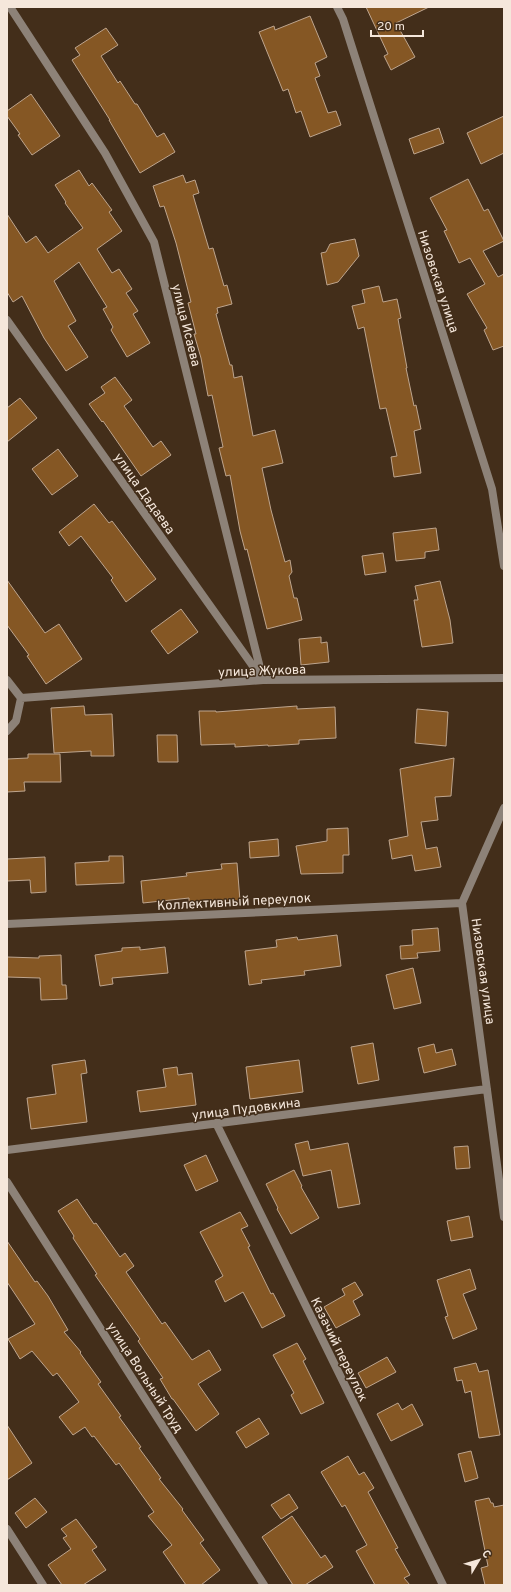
<svg xmlns="http://www.w3.org/2000/svg" width="511" height="1592" viewBox="0 0 511 1592" font-family="Overpass,sans-serif">
  <style>
    .building { fill: #855724; stroke: #bea58e }
    .lines { fill: none; stroke-linecap: round; stroke-linejoin: round }
    .minor { stroke: #8d8278; stroke-width: 8 }
    .labels { text-anchor: middle; stroke-width: 3; stroke-linejoin: round; paint-order: stroke }
    .street-label { font-size: 13px; fill: #f5e7db; stroke: #432e1a }
  </style>
  <rect width="100%" height="100%" fill="#432e1a"/>
  <!-- building -->
  <path class="building" d="M366,7H429L396,23L415,57L391,70L384,56L388,54Z
    M310,16L327,57L315,63L320,76L315,78L328,113L336,111L341,125L310,137L301,111L296,113L288,89L283,91L259,32L274,26L275,30Z
    M106,28L118,45L101,56L118,83L120,81L135,104H137L157,137L164,133L175,152L140,173L109,120H110L72,60L80,55L75,48Z
    M31,94L60,136L32,155L18,135L20,134L7,116V111Z
    M504,116V153L481,164L467,133Z
    M439,128L444,143L414,154L409,139Z
    M79,170L89,186L92,183L112,210L109,212L122,231L97,249L112,273L119,269L132,289L126,293L138,311L133,314L150,343L127,357L111,330L113,327L103,309L107,307L79,262L54,281L76,321L68,326L88,357L66,371L44,338L22,296L13,302L7,292V214L26,243L36,236L48,253L83,228L65,203L66,202L55,185Z
    M183,175L186,183L195,180L199,193L193,195L209,249L213,248L224,286L227,285L232,304L217,308L218,313L216,314L230,365H232L234,378L242,376L253,436L275,430L283,463L262,468L271,510L285,562L290,560L292,572L289,576L294,598H297L302,620L267,629L247,549L245,550L240,531L230,475L226,476L219,448L223,447L212,395L208,396L201,358L194,334H196L188,303L191,302L176,243L164,206L160,207L153,186Z
    M468,179L484,211L488,209L504,241L483,251L498,277L504,274V346L493,350L484,330L487,328L467,294L485,284L470,258L459,263L444,231L447,230L430,198Z
    M355,239L359,256L338,282L327,285L321,253L326,252L330,244Z
    M379,286L383,302L397,299L401,318L398,319L407,368H406L414,406L416,405L421,429L414,431L421,473L394,477L391,457L397,456L386,408L380,409L364,327L358,329L352,306L365,303L362,290Z
    M115,377L132,400L124,406L153,447L161,441L171,455L141,476L103,421L102,422L89,404L105,393L101,387Z
    M20,398L37,418L7,442V408Z
    M58,449L78,476L52,495L32,469Z
    M94,504L109,523L112,521L156,579L126,602L111,580L113,578L81,536L69,546L59,532Z
    M436,528L439,550L425,552V558L396,561L393,533Z
    M383,553L386,572L365,575L362,556Z
    M7,580L45,633L59,624L82,659L46,684L27,656L29,655L7,625Z
    M440,581L450,620L453,643L422,647L414,600H418L415,586Z
    M181,609L198,632L168,654L151,631Z
    M321,637V643L327,642L329,662L301,665L299,639Z
    M84,706L85,715L112,714L114,756H91V751L54,753L51,708Z
    M297,706V709L335,707L336,738L299,740V744L268,746V745L235,747V744L201,745L199,711H216V712Z
    M417,709L448,712L446,746L415,743Z
    M157,735H177L178,762H158Z
    M28,754H60L61,782H24L25,791L7,792V759L28,758Z
    M454,758L451,796L435,797L438,820L421,822L426,849L437,847L441,867L415,871L412,855L392,859L389,840L408,836L400,769Z
    M348,828L349,855H343V873L301,874L296,846L327,841V829Z
    M278,839L279,856L250,858L249,842Z
    M109,856H123L124,883L76,885L75,863L109,861Z
    M45,857L46,892L31,893L30,880L7,881V859Z
    M237,863L240,901L215,903V900L189,903V898L143,903L141,881L187,876L186,873L222,869L221,864Z
    M438,928L440,951L417,953L418,958L401,959L400,946L413,945L412,930Z
    M337,935L341,966L304,971L305,975L261,980L262,983L249,985L245,951L277,947L276,940L297,937L298,940Z
    M140,947V950L165,947L168,973L112,978L113,984L100,986L95,955L122,951V948Z
    M61,955L62,985H66L67,999L41,1000L40,978L7,977V957L39,958V956Z
    M413,968L421,1003L394,1009L386,975Z
    M373,1043L379,1080L358,1084L351,1047Z
    M434,1044L436,1053L452,1049L456,1065L424,1073L418,1048Z
    M85,1060L87,1073L81,1074L87,1122L31,1129L27,1098L56,1094L52,1065Z
    M299,1060L303,1092L250,1099L246,1067Z
    M177,1067L178,1075L192,1073L196,1105L140,1112L137,1091L166,1087L163,1069Z
    M308,1141L310,1150L348,1143L360,1204L338,1208L331,1170L303,1176L295,1144Z
    M468,1146L470,1168L456,1169L454,1147Z
    M206,1155L218,1181L196,1191L184,1165Z
    M294,1170L302,1186L301,1187L319,1218L291,1234L277,1209L278,1208L266,1184Z
    M77,1199L94,1224L96,1223L120,1257L125,1253L134,1266L126,1272L162,1324L165,1322L192,1360L209,1350L221,1370L198,1384L219,1414L196,1431L173,1399H172L160,1379L163,1378L138,1341L140,1339L95,1275L97,1274L73,1238L74,1236L58,1211Z
    M240,1212L248,1226L241,1229L250,1246L248,1247L271,1294L273,1293L285,1316L262,1328L243,1292L225,1302L215,1281L223,1276L200,1232Z
    M469,1216L473,1237L451,1241L447,1221Z
    M7,1241L35,1282L37,1281L48,1296L68,1330L64,1332L81,1352L80,1353L101,1382L98,1384L121,1416L119,1417L141,1447L139,1448L161,1478L159,1479L183,1509L182,1510L204,1540L200,1543L220,1570L201,1585H186L163,1552L172,1545L148,1516L154,1512L119,1463L116,1465L94,1436L92,1437L85,1427L73,1435L59,1417L79,1402L57,1373L53,1376L32,1351L20,1359L8,1339L35,1324L7,1282Z
    M470,1269L476,1289L463,1294L477,1329L453,1339L445,1317L448,1316L437,1280Z
    M355,1282L363,1295L353,1301L360,1315L336,1328L324,1307L345,1295L342,1289Z
    M297,1343L306,1359L303,1361L324,1403L301,1414L291,1395L294,1393L273,1355Z
    M387,1357L396,1372L366,1388L358,1373Z
    M476,1363L479,1372L488,1370L500,1435L479,1438L471,1391L465,1393L462,1380L457,1381L454,1368Z
    M398,1403L402,1410L412,1404L423,1425L391,1441L377,1414Z
    M259,1418L269,1434L246,1448L236,1432Z
    M7,1425L32,1463L7,1480Z
    M471,1451L478,1478L465,1482L458,1454Z
    M348,1456L359,1475L364,1472L374,1488L368,1492L398,1548L395,1549L410,1575L404,1578L410,1585H375L356,1551L367,1545L345,1505L342,1507L321,1472Z
    M289,1494L298,1508L281,1519L271,1505Z
    M35,1498L47,1512L26,1528L15,1513Z
    M489,1498L491,1503H493L494,1507L504,1505V1585H485L481,1568L488,1566L475,1501Z
    M292,1516L321,1558L325,1555L333,1567L305,1585H293L262,1537Z
    M76,1519L97,1547L92,1550L106,1570L83,1585H62L48,1565L71,1549L63,1538L67,1536L61,1529Z"/>
  <g class="lines">
    <!-- minor -->
    <path class="minor" d="M10,7L105,153L154,242L263,680
      M337,7L343,19L492,489L504,566
      M7,320L260,676
      M7,680L21,698L263,680L504,678
      M7,731L16,721L21,698
      M504,808L462,903L504,1217
      M7,924L462,903
      M216,1123L443,1585
      M7,1150L487,1089
      M7,1182L264,1585
      M7,1529L43,1585"/>
  </g>
  <g class="labels">
    <!-- street labels -->
    <g class="street-label">
      <text transform="translate(439 281) rotate(72)" y="5">Низовская улица</text>
      <text transform="translate(187 325) rotate(76)" y="5">улица Исаева</text>
      <text transform="translate(145 493) rotate(55)" y="5">улица Дадаева</text>
      <text transform="translate(262 670) rotate(-2)" y="5">улица Жукова</text>
      <text transform="translate(234 901) rotate(-3)" y="5">Коллективный переулок</text>
      <text transform="translate(484 971) rotate(82)" y="5">Низовская улица</text>
      <text transform="translate(246 1108) rotate(-7)" y="5">улица Пудовкина</text>
      <text transform="translate(340 1349) rotate(64)" y="5">Казачий переулок</text>
      <text transform="translate(146 1377) rotate(57)" y="5">улица Вольный Труд</text>
    </g>
  </g>
  <!-- border -->
  <rect width="511" height="1592" fill="none" stroke="#f5e7db" stroke-width="16"/>
  <!-- north arrow -->
  <g transform="translate(479 1560) rotate(52)" stroke="#432e1a" stroke-width="3" paint-order="stroke">
  <path d="M0-3L7 15L0 10L-7 15Z" fill="#f5e7db"/>
  <text y="-6" font-size="11" font-weight="bold" text-anchor="middle" fill="#f5e7db">С</text>
  </g>
  <!-- scale -->
  <path d="M371 30v6h52v-6" fill="none" stroke="#f5e7db" stroke-width="2"/>
  <text x="377" y="30" font-size="12" fill="#f5e7db" stroke="#432e1a" stroke-width="3" paint-order="stroke">20 m</text>
</svg>
